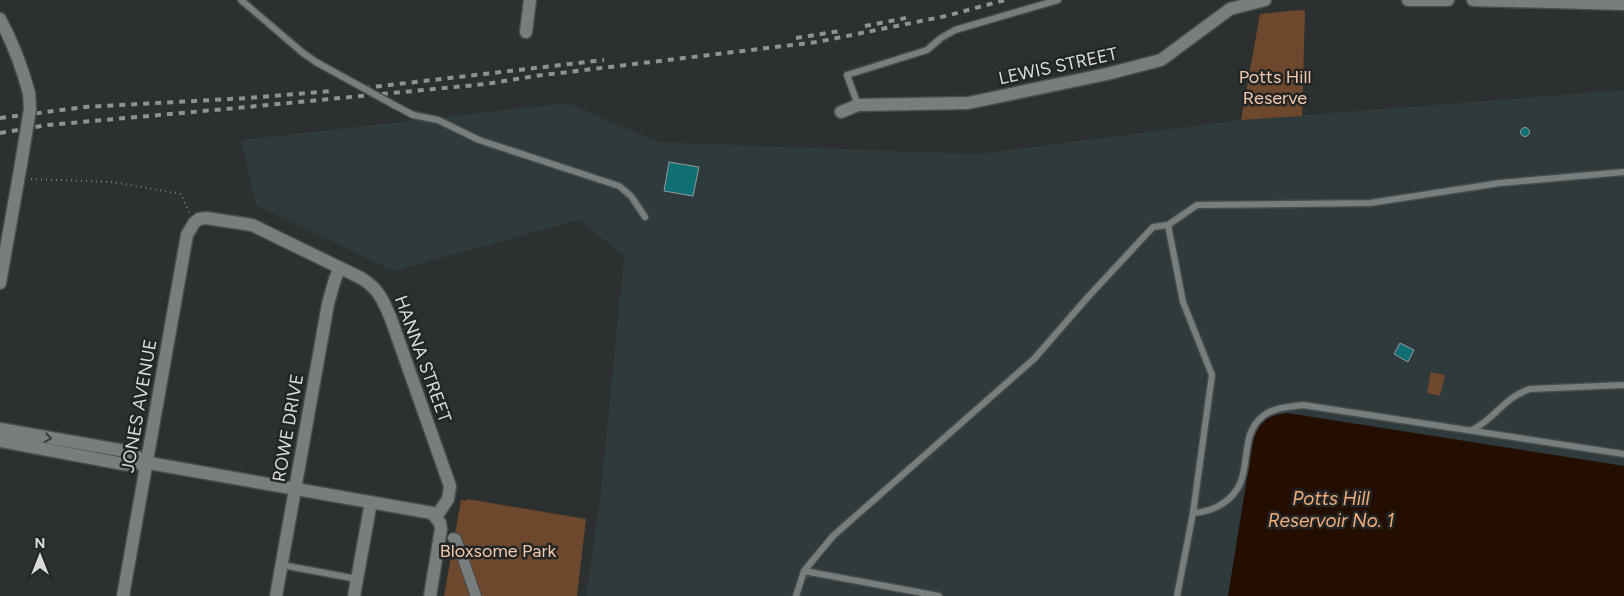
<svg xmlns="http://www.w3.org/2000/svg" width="1624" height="596" viewBox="0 0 1624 596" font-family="Figtree,sans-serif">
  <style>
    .built { fill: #2e3a3b }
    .green { fill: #6e482c }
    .water { fill: #240e00 }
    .building { fill: #106f73; stroke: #94999a }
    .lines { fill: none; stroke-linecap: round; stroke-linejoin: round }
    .service-casing { stroke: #474b4b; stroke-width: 9 }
    .pedestrian-casing { stroke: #474b4b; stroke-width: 12 }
    .minor-casing { stroke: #474b4b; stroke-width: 15 }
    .tertiary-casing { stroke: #474b4b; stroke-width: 15 }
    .path { stroke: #7b7e7e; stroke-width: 2; stroke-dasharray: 1 4; stroke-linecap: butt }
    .service { stroke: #787e7e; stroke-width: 6 }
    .pedestrian { stroke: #787e7e; stroke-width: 10 }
    .minor { stroke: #787e7e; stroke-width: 12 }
    .tertiary { stroke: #787e7e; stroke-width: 12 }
    .rail { stroke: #8f9292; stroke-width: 4; stroke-dasharray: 6 6; stroke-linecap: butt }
    .service-bridge-casing { stroke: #474b4b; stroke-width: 9; stroke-linecap: butt }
    .tertiary-bridge-casing { stroke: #474b4b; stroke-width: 15; stroke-linecap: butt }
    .service-bridge { stroke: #787e7e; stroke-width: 6 }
    .tertiary-bridge { stroke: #787e7e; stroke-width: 12 }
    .oneway { stroke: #383c3c }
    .labels { text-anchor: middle; stroke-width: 5; stroke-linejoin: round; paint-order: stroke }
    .street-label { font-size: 18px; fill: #dadcdc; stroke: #222626 }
    .park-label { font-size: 18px; fill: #f5c8aa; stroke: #222626 }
    .water-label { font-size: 19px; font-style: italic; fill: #f6ac78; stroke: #222626 }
  </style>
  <rect width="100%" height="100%" fill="#2c3030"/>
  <!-- built -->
  <path class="built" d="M1624,90V596H586L600,499L624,256L579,220L393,271L256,205L241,140L567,103L658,142L978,154L1241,120Z"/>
  <!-- green -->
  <path class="green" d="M1297,10L1305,11L1302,116L1241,120L1260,14Z
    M1431,372L1445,375L1440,396L1427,393Z
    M467,499L586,519L577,596H444L461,500L466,501Z"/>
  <!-- water -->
  <path class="water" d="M1287,413L1624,466V596H1228L1253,441C1260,421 1266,416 1287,413Z"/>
  <!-- building -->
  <path class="building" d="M1520.5 132a4.5 4.5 0 1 1 9 0a4.5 4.5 0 1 1-9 0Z
    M669,162L699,167L693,196L664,191Z
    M1400,343L1414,350L1408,362L1394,354Z"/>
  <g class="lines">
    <defs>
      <path id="service" d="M241,0L303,53L316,62
        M394,105L413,115L438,120L479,140L619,186L631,196L645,217
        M858,105L847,75L927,50L941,38L955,30L1058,0
        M1472,430C1495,419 1504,397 1530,389L1624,385
        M1193,513C1204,512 1213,510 1222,504C1259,481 1234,439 1263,416C1274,407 1290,407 1303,405L1624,454
        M282,565L357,579
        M804,571L939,596
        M796,596L804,571L833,536L1034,359L1087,298L1153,227L1168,225
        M1177,596L1193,513L1212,375L1183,302L1168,225L1197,205L1370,203L1500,183L1624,172"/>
      <path id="pedestrian" d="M453,538L456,539L476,596"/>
      <path id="minor" d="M1408,0H1448
        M1473,0L1624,4
        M526,32L530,0
        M841,112L858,105L968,103L1107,74L1161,60L1230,9L1265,0
        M0,429L125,451L135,455L143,462
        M0,441L123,464L133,465L143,462L432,513L440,523L441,529L430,596
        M123,596L187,235L194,223L199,219L206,218L252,225L361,278C379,289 383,300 391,319L450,486L448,499L436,517
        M276,596L328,304L335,279L340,268
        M354,596L371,502"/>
      <path id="tertiary" d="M0,19C13,43 22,67 29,93
        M0,283L21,164"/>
    </defs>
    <!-- service casing -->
    <use href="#service" class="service-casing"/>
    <!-- pedestrian casing -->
    <use href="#pedestrian" class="pedestrian-casing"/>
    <!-- minor casing -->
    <use href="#minor" class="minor-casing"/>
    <!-- tertiary casing -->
    <use href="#tertiary" class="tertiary-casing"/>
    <!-- path -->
    <path class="path" d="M31,179L113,182L181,194L189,212"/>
    <!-- service -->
    <use href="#service" class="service"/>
    <!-- pedestrian -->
    <use href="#pedestrian" class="pedestrian"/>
    <!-- minor -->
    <use href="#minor" class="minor"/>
    <!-- tertiary -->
    <use href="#tertiary" class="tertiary"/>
    <!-- rail -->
    <path class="rail" d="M865,26L906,18
      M796,38L840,31
      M364,88L604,60
      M0,118L85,107L248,98L331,91
      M0,133L48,125L226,109L486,84L535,76L817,42L946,16L1005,0"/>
    <defs>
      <path id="service-bridge" d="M316,62L394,105"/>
      <path id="tertiary-bridge" d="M21,164L30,109L29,93"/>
    </defs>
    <!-- service-bridge casing -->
    <use href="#service-bridge" class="service-bridge-casing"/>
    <!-- tertiary-bridge casing -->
    <use href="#tertiary-bridge" class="tertiary-bridge-casing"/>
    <!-- service-bridge -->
    <use href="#service-bridge" class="service-bridge"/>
    <!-- tertiary-bridge -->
    <use href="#tertiary-bridge" class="tertiary-bridge"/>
  </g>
  <!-- one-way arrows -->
  <defs><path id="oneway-chevron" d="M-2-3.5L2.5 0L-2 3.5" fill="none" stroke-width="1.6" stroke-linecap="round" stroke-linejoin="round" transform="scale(1.25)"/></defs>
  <use class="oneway" href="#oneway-chevron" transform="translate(48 438) rotate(10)"/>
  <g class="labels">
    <!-- street labels -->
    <g class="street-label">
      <text transform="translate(1058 66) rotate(-12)" y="6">LEWIS STREET</text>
      <text transform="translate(423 359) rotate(70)" y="6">HANNA STREET</text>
      <text transform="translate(139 406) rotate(-80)" y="6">JONES AVENUE</text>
      <text transform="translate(288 428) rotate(-80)" y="6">ROWE DRIVE</text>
    </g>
    <!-- park labels -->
    <g class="park-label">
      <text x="1275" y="83">Potts Hill<tspan x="1275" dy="21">Reserve</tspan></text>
      <text x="498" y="557">Bloxsome Park</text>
    </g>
    <!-- water labels -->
    <g class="water-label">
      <text x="1331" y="505">Potts Hill<tspan x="1331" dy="22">Reservoir No. 1</tspan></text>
    </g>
  </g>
  <!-- north arrow -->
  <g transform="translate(40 556)" stroke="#222626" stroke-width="4" paint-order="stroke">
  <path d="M0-4L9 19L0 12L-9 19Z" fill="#dadcdc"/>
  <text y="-8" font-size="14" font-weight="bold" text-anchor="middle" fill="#dadcdc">N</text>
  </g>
</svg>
